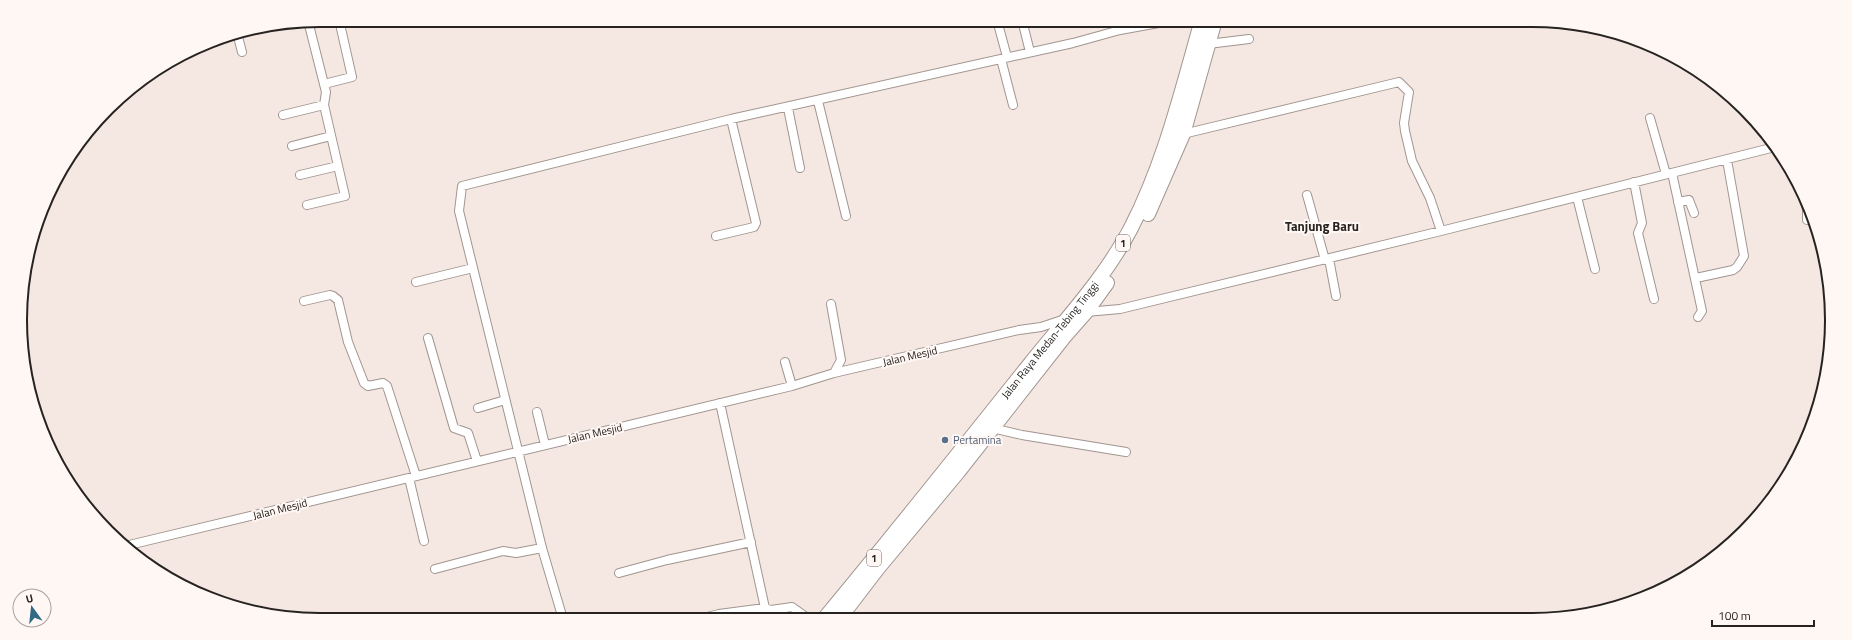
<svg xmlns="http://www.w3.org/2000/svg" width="1852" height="640" viewBox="0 0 1852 640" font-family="'Titillium Web',sans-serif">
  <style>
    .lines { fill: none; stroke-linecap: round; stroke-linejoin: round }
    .minor-casing { stroke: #a19590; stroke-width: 10 }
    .trunk-casing { stroke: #a19590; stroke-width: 16 }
    .minor { stroke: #fff; stroke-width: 8 }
    .trunk { stroke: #fff; stroke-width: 14 }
    .service-dot { fill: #5c6f8a; stroke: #fef7f3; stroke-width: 1.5 }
    .labels { text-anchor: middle; stroke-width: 4; stroke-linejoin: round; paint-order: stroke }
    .shield { fill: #fef7f3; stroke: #68635f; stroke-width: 1 }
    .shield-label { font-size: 10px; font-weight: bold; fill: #272320 }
    .street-label { font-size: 11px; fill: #272320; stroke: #fef7f3 }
    .service-label { font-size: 11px; fill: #4e5e75; stroke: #fef7f3; text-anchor: start }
    .quarter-label { font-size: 13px; font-weight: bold; fill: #272320; stroke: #fef7f3 }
    .rim { fill: none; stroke: #272320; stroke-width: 2 }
  </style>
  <rect width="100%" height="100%" fill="#f5e8e2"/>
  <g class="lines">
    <defs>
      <path id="minor" d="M997,20L1007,57
        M1022,20L1030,52
        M237,33L242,52
        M1208,44L1249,39
        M1001,59L1013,105
        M324,84L352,77L340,24L343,20
        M818,101L846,216
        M788,108L800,168
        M283,115L324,105
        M1650,118L1666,174
        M1183,134L1399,82L1409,92L1404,123L1405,131L1412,161L1430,198L1441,231
        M292,146L331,136
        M1672,173L1702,311L1698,317
        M300,175L338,166
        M1634,182L1642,223L1638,233L1654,299
        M1307,195L1325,260
        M1577,197L1595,269
        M1804,197L1807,209V220
        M1678,202L1689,200L1694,213
        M307,205L345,196L324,105L326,92L308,21
        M716,236L754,227L756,223L731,119
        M1329,259L1336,296
        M1696,278L1733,270L1737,267L1744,256L1727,160
        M416,282L473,268
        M304,301L330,295L333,296L338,300L348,342L364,383L368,386L383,383L387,386L416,476
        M831,304L841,360L834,373
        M1086,312L1120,309L1441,231L1775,147
        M428,338L454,428L468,433L477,461
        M785,362L792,386
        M720,403L765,608
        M478,408L505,400
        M537,412L545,445
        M992,428L1022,435L1126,452
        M409,478L424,541
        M125,546L792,386L834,373L1019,330L1041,327L1065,319
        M435,569L503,551L516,553L542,548
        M619,573L667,560L751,542
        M563,619L542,548L459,211L462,186L731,119L1073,43L1120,30L1175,20
        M699,619L719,614L765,608L771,610L792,607L809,619"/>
      <g id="trunk">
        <path d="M1148,214L1183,134L1215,20"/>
        <path id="s1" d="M824,619C894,535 962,449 1030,364C1065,320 1105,278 1131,228C1165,162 1182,90 1202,20"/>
        <path d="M839,619L878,568L958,472L1064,337L1086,312L1107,283"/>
      </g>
    </defs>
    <!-- minor casing -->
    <use href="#minor" class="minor-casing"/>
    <!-- trunk casing -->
    <use href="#trunk" class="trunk-casing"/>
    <!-- minor -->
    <use href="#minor" class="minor"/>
    <!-- trunk -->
    <use href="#trunk" class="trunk"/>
  </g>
  <!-- markers -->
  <circle class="service-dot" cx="945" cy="440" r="4"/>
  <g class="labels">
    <!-- shield labels -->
    <g class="shield">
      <rect x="1116" y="235" width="14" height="16" rx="3"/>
      <rect x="867" y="550" width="14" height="16" rx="3"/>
    </g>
    <g class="shield-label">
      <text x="1123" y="247">1</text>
      <text x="874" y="562">1</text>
    </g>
    <!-- street labels -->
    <g class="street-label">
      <text dy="4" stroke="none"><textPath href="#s1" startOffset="359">Jalan Raya Medan-Tebing Tinggi</textPath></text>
      <text transform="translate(910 356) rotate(-13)" y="4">Jalan Mesjid</text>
      <text transform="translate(595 433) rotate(-13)" y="4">Jalan Mesjid</text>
      <text transform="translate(280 509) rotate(-14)" y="4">Jalan Mesjid</text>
    </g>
    <!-- service labels -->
    <g class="service-label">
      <text x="953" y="444">Pertamina</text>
    </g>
    <!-- quarter labels -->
    <g class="quarter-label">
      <text x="1322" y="231">Tanjung Baru</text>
    </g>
  </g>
  <!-- crop -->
  <path d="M0 0H1852V640H0ZM320 27H1532A293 293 0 0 1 1825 320V320A293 293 0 0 1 1532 613H320A293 293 0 0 1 27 320V320A293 293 0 0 1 320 27Z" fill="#fef7f3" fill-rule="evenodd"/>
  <path class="rim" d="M320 27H1532A293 293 0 0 1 1825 320V320A293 293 0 0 1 1532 613H320A293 293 0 0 1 27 320V320A293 293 0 0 1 320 27Z"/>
  <!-- north arrow -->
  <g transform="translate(32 608) rotate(345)"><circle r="19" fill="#fef7f3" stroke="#a8a29f"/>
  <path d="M0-3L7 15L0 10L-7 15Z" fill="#306a83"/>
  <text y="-6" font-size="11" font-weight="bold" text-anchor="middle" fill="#272320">U</text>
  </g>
  <!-- scale -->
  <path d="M1712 620v6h102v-6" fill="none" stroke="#272320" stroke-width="2"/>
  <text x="1718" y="620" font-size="12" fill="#272320" stroke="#fef7f3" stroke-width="3" paint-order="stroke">100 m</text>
</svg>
